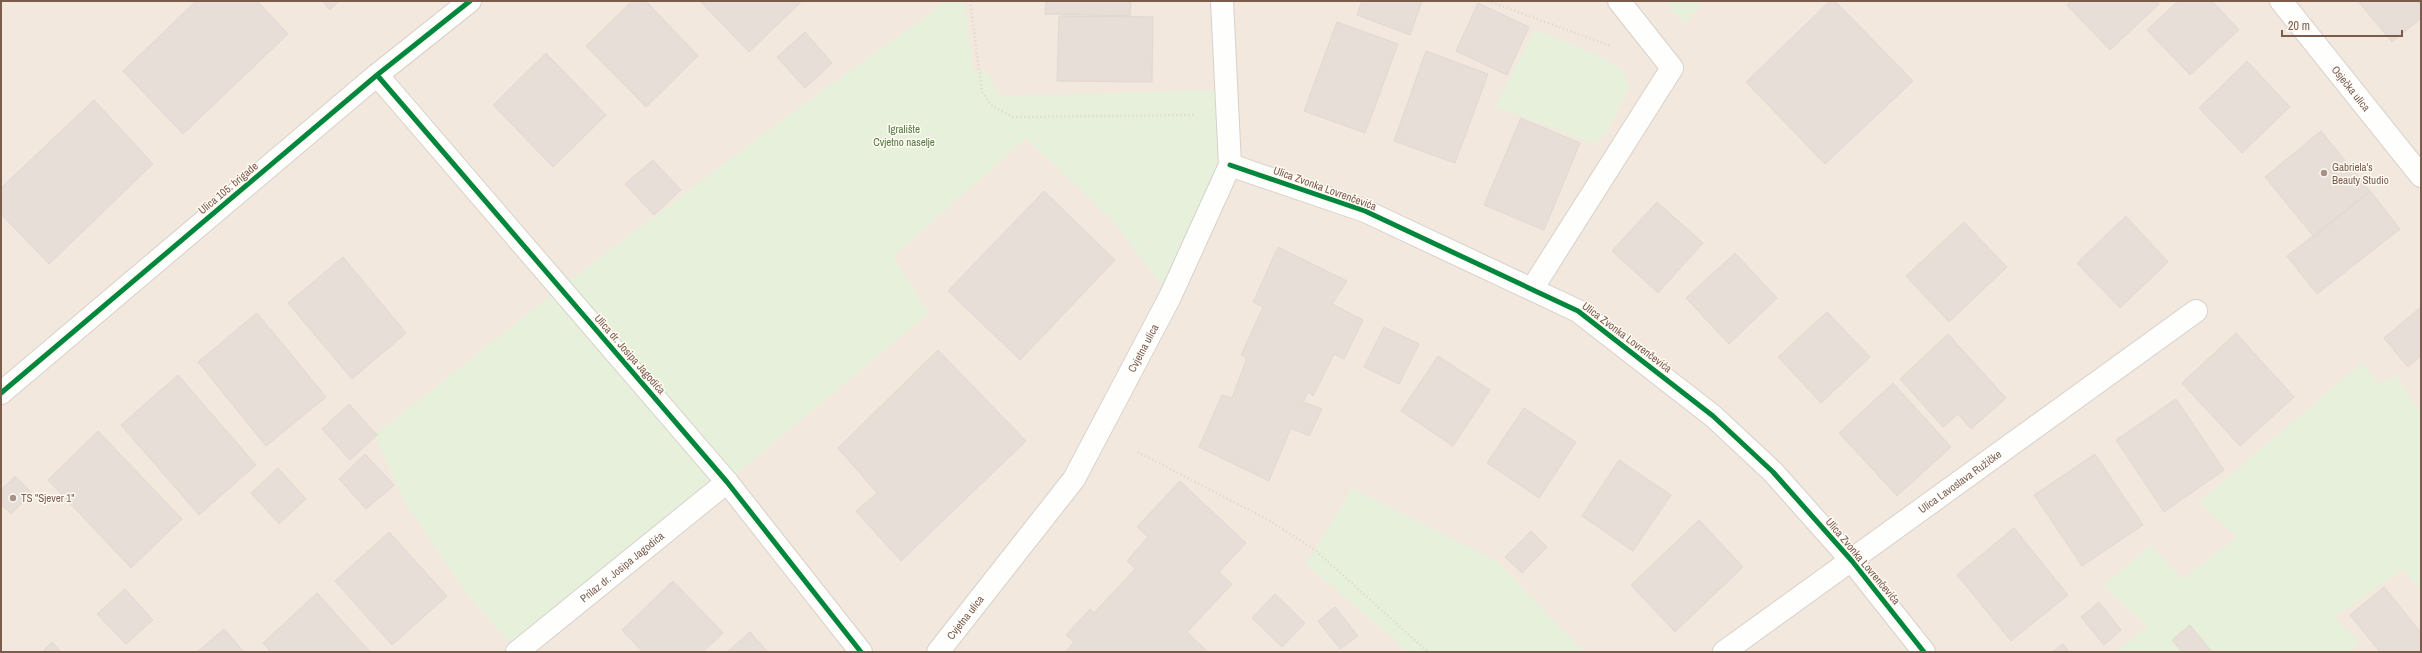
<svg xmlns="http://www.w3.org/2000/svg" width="2422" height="653" viewBox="0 0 2422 653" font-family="'Archivo Narrow',sans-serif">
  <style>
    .residential { fill: #f2e8de }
    .green { fill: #e7f0db }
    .building { fill: #e6ded7; stroke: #e2d8d2 }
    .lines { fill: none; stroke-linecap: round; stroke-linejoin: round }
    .street-casing { stroke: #d7d1cb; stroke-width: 24 }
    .secondary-casing { stroke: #d9d2cb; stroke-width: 24 }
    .path { stroke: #dcd5d0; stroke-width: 2.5; stroke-dasharray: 1 3; stroke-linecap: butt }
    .street { stroke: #fefefd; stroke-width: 22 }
    .secondary { stroke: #fefefd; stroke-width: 22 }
    .cycleway-casing { stroke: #fffaf3; stroke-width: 8 }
    .cycleway { stroke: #00873e; stroke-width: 5 }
    .poi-dot { fill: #a69286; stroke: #fffaf3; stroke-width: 1.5 }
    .labels { text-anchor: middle; stroke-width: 3; stroke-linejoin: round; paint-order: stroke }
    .street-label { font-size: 11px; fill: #7a5c4d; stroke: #fffaf3 }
    .park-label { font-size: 11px; fill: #537a41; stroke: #fffaf3 }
    .poi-label { font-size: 11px; fill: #7a5c4d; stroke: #fffaf3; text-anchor: start }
  </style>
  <rect width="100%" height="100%" fill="#f9f5f0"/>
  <!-- residential -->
  <path class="residential" d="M1,1H2421V652H1Z"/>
  <!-- green -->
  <path class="green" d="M947,1H964L974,72L986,71L1001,96L1225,90L1230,165L1170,297L1113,221L1026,138L893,257L929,313L727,482L517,651L468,596L404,501L375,435L560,288L778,123Z
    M1664,1H1704L1685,24Z
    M1535,29L1602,57L1623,71L1630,86L1607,132L1596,144L1495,107Z
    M2362,363L2379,384L2396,375L2418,410L2421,407V592L2403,569L2335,617L2360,643L2349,652H2116L2148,626L2103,586L2151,545L2182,579L2237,538L2199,502Z
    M1352,488L1498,562L1584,652H1409L1305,563L1315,550Z"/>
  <!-- building -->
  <path class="building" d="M196,1H257L288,34L183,134L123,71Z
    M322,1H339L330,10Z
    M632,1H646L698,56L646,107L586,46Z
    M700,1H802L749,52Z
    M1046,1H1131L1130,16L1045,14Z
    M1362,1H1422L1410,35L1357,15Z
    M1830,1H1835L1913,81L1825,164L1746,82Z
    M2071,1H2156L2159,4L2110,50L2067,5Z
    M2178,1H2212L2239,30L2190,75L2147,30Z
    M2358,1H2421V18L2392,42Z
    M1478,3L1529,27L1507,75L1456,51Z
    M1059,16L1153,17L1152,82L1057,81Z
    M1337,22L1398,44L1365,133L1304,111Z
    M805,32L832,63L805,88L777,57Z
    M1426,51L1488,74L1455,163L1394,141Z
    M546,53L606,115L553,167L493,105Z
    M2247,61L2290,107L2242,153L2199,108Z
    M94,100L153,164L49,264L1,214V188Z
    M1521,118L1580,143L1544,230L1484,205Z
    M2321,131L2370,191L2314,237L2265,177Z
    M653,160L681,190L654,215L625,184Z
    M1044,191L1115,260L1020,360L948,291Z
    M2370,191L2400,229L2317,294L2287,256Z
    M1657,202L1703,243L1658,293L1612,251Z
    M2126,216L2168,262L2120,308L2077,263Z
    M1964,222L2007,267L1949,322L1906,276Z
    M1278,247L1347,281L1332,304L1363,320L1344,359L1334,354L1313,396L1308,392L1303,402L1322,409L1309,436L1291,428L1269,481L1199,447L1222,395L1232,398L1247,358L1241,355L1263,307L1253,302Z
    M1735,253L1777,298L1729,344L1686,298Z
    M343,257L406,333L352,379L288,303Z
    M2421,307V356L2408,367L2384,338Z
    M1827,312L1870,357L1821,403L1778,357Z
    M257,313L326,397L266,446L198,362Z
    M1384,327L1419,344L1399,384L1364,367Z
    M2236,333L2294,397L2240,446L2182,383Z
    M1948,334L2006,398L1971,429L1958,414L1943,427L1900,379Z
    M938,350L1026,441L901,561L856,511L877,493L838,448Z
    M1438,356L1490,390L1453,446L1401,411Z
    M178,375L256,465L199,515L121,425Z
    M1893,383L1951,447L1897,496L1839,433Z
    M2176,399L2224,470L2164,512L2116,440Z
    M349,404L377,435L350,460L322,429Z
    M1524,408L1576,442L1539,498L1487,463Z
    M98,431L182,519L131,568L48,480Z
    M365,454L394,485L366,509L339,479Z
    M2095,454L2143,525L2082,566L2034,495Z
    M1619,460L1671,495L1633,551L1582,516Z
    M278,468L306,499L279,524L251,493Z
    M15,476L32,493L11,514L1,504V490Z
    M1180,481L1246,543L1219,572L1232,584L1187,632L1208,652H1065L1074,642L1066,635L1090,609L1094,613L1135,569L1127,561L1148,537L1137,527Z
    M1699,520L1743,567L1675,632L1631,585Z
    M2014,528L2068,595L2011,641L1957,575Z
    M1531,531L1547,547L1522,573L1505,557Z
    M389,532L447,596L392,645L335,581Z
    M673,581L723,633L703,652H643L622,630Z
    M2384,587L2421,633V652H2380L2350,615Z
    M125,589L153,620L126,644L97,614Z
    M317,593L370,652H271L263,643Z
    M1275,594L1305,623L1282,647L1252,618Z
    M2099,602L2121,630L2104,645L2081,617Z
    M1335,607L1358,636L1340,649L1318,621Z
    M2190,625L2212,652H2182L2172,640Z
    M224,629L244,652H197Z
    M750,632L768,652H727Z
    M52,642L61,652H42Z
    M2063,644L2069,652H2052Z"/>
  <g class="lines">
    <defs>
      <g id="street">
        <path d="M377,75L727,482L861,652"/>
        <path d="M1230,165L1365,211L1578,311L1713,416L1773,472L1852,561L1924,652"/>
        <path d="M1532,289L1672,68L1619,1"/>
        <path d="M1,393L377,75L470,1"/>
        <path id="s1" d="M517,652L727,482"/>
        <path id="s2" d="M938,652L1074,479L1170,297L1230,165L1222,1"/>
        <path id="s3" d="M1724,652L2196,311"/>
      </g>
      <g id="secondary">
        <path id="s4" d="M2281,1L2421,176"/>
      </g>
    </defs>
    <!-- street casing -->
    <use href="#street" class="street-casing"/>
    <!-- secondary casing -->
    <use href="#secondary" class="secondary-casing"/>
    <!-- path -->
    <path class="path" d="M970,1L982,92L991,105L1013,117L1195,115
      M1488,1L1611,46
      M1138,452L1270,521L1315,550L1428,652"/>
    <!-- street -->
    <use href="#street" class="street"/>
    <!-- secondary -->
    <use href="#secondary" class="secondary"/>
    <defs>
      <path id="cycleway" d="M377,75L727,482L861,652
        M1230,165L1365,211L1578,311L1713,416L1773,472L1852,561L1924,652
        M1,393L377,75L470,1"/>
    </defs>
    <!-- cycleway casing -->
    <use href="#cycleway" class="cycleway-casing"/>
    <!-- cycleway -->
    <use href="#cycleway" class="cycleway"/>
  </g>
  <!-- markers -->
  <g class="poi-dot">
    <circle cx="2324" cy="173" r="4"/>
    <circle cx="13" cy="498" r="4"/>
  </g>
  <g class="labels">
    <!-- street labels -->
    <g class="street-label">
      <text dy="4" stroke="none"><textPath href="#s4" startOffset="112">Osječka ulica</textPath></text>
      <text transform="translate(228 188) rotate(-40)" y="4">Ulica 105. brigade</text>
      <text transform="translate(1325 188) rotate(20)" y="4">Ulica Zvonka Lovrenčevića</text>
      <text transform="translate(1627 337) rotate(37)" y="4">Ulica Zvonka Lovrenčevića</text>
      <text dy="4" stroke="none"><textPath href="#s2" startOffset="368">Cvjetna ulica</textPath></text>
      <text transform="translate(630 354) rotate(49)" y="4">Ulica dr. Josipa Jagodića</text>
      <text dy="4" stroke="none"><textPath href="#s3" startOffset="291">Ulica Lavoslava Ružičke</textPath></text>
      <text transform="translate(1863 561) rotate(50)" y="4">Ulica Zvonka Lovrenčevića</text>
      <text dy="4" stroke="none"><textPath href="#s1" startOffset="135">Prilaz dr. Josipa Jagodića</textPath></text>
      <text dy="4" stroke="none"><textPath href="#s2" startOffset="44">Cvjetna ulica</textPath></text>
    </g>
    <!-- park labels -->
    <g class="park-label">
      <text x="904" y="133">Igralište<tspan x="904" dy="13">Cvjetno naselje</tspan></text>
    </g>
    <!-- poi labels -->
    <g class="poi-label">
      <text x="2332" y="171">Gabriela's<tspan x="2332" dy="13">Beauty Studio</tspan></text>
      <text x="21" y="502">TS "Sjever 1"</text>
    </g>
  </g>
  <!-- border -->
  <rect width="2422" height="653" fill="none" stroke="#7a5c4d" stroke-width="4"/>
  <!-- scale -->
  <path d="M2282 30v6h120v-6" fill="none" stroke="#7a5c4d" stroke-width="2"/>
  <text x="2288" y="30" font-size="12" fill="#7a5c4d" stroke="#fffaf3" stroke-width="3" paint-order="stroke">20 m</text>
</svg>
